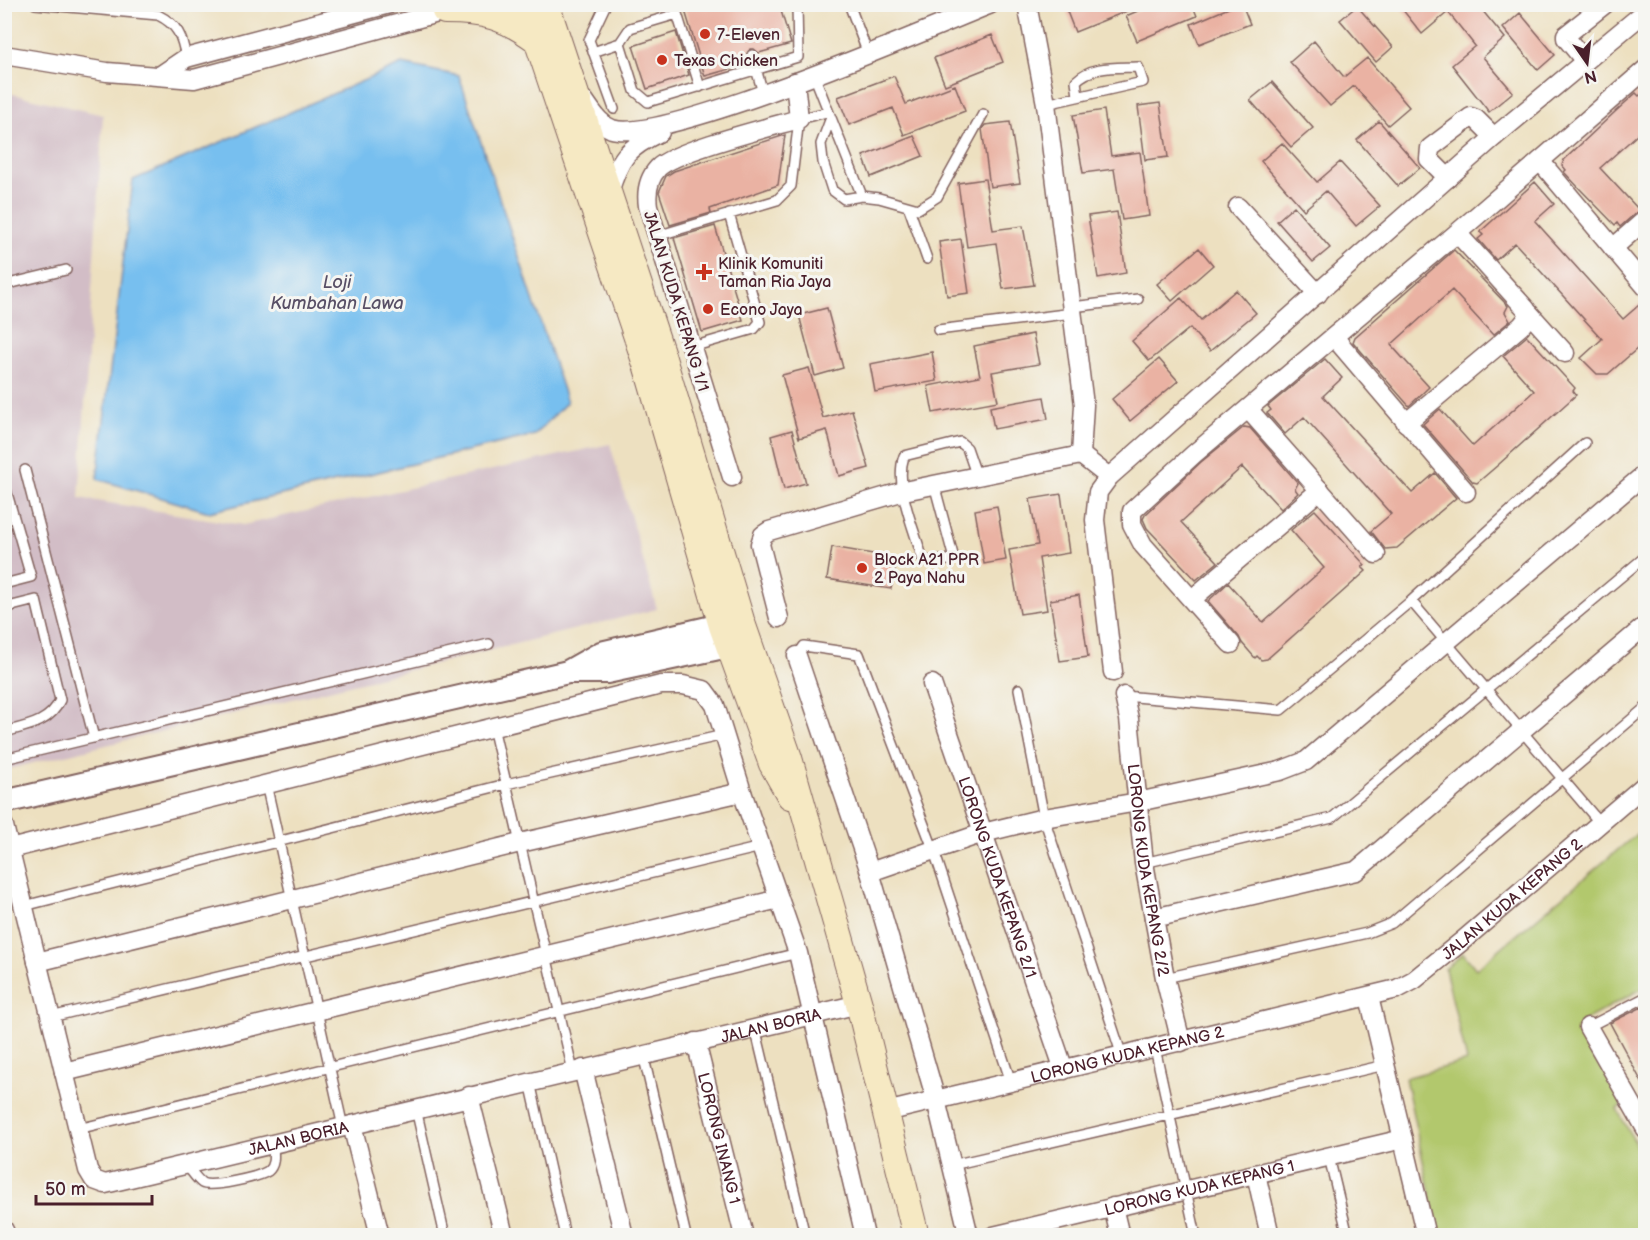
<svg xmlns="http://www.w3.org/2000/svg" width="1650" height="1240" viewBox="0 0 1650 1240" font-family="'Balsamiq Sans',sans-serif">
  <style>
    .industrial { fill: #d2bdc6 }
    .green { fill: #b2c86d; stroke: #7e744c; stroke-width: 1.5 }
    .water { fill: #77bfef; stroke: #606f8d; stroke-width: 1.5 }
    .building { fill: #eab2a3 }
    .lines { fill: none; stroke-linecap: round; stroke-linejoin: round }
    .service-casing { stroke: #83635f; stroke-width: 12 }
    .minor-casing { stroke: #83635f; stroke-width: 21 }
    .tertiary-casing { stroke: #83635f; stroke-width: 26 }
    .secondary-casing { stroke: #83635f; stroke-width: 28 }
    .service { stroke: #fff; stroke-width: 9 }
    .minor { stroke: #fff; stroke-width: 18 }
    .tertiary { stroke: #fff; stroke-width: 22 }
    .secondary { stroke: #f6e9c3; stroke-width: 26 }
    .poi-dot { fill: #c8321e; stroke: #f6f6f2; stroke-width: 2 }
    .labels { text-anchor: middle; stroke-width: 6; stroke-linejoin: round; paint-order: stroke }
    .poi-label { font-size: 16px; fill: #4a1f2b; stroke: #f6f6f2; text-anchor: start }
    .street-label { font-size: 16px; fill: #4a1f2b; stroke: #f6f6f2 }
    .water-label { font-size: 18px; font-style: italic; fill: #584f66; stroke: #f6f6f2 }
  </style>
  <rect width="100%" height="100%" fill="#f6f6f2"/>
  <filter id="ink" filterUnits="userSpaceOnUse"><feTurbulence type="fractalNoise" baseFrequency=".0167" numOctaves="2"/><feDisplacementMap in="SourceGraphic" scale="12" xChannelSelector="R" yChannelSelector="G"/><feConvolveMatrix kernelMatrix="1 2 1 2 8 2 1 2 1" color-interpolation-filters="sRGB"/></filter>
  <filter id="wash" filterUnits="userSpaceOnUse"><feTurbulence type="fractalNoise" baseFrequency=".008" numOctaves="4" result="noise"/><feDisplacementMap in="SourceGraphic" scale="24" xChannelSelector="R" yChannelSelector="G"/><feGaussianBlur stdDeviation="1.35" result="paint"/><feColorMatrix in="noise" values="0 0 0 0 0 0 0 0 0 0 0 0 0 0 0 0 0 1.4 0 .05"/><feComposite in="paint" operator="in"/></filter>
  <g filter="url(#wash)">
    <rect width="100%" height="100%" fill="#ede0c0"/>
    <!-- industrial -->
    <path class="industrial" d="M4,92L103,115L79,498L243,525L610,444L657,609L5,770Z"/>
    <!-- green -->
    <path class="green" d="M1645,827V987L1580,1023L1624,1104L1617,1109L1645,1161V1235H1439L1405,1078L1467,1061L1445,969L1463,953L1476,969Z"/>
    <!-- water -->
    <path class="water" d="M402,64L459,76L567,402L535,435L209,512L97,479L133,180Z"/>
    <g id="blocks">
      <!-- building -->
      <path class="building" d="M683,4H779L791,44L759,53L754,49H750L746,57L728,63L730,69L705,76Z
        M1064,4H1142V5L1075,32Z
        M1154,4H1192L1197,16L1137,41L1126,16Z
        M1238,4H1242L1250,24L1199,44L1191,24Z
        M1398,4H1477L1505,38L1483,57L1513,92L1489,112L1452,65L1475,46L1464,32L1448,12L1422,34Z
        M1357,6L1393,47L1376,62L1340,20Z
        M1520,13L1555,55L1538,70L1503,28Z
        M676,32L689,75L647,89L633,46Z
        M992,35L1003,62L945,85L934,58Z
        M1314,41L1344,77L1367,58L1409,107L1388,125L1354,86L1330,106L1290,62Z
        M894,76L906,104L955,85L965,111L904,135L893,108L849,125L838,97Z
        M1272,82L1313,128L1291,147L1250,100Z
        M1646,90V127L1600,168L1639,210L1620,227L1617,223L1615,225L1579,188L1564,172L1566,170L1562,165L1564,160L1616,111L1636,93L1639,96Z
        M1160,103L1168,157L1145,160L1138,106Z
        M1104,110L1111,156L1140,152L1149,216L1122,220L1114,169L1083,173L1073,115Z
        M1379,121L1420,168L1398,186L1357,140Z
        M1010,122L1020,183L990,187L982,129L985,125Z
        M785,135L778,185L710,209L711,213L670,225L659,192L666,176L674,171Z
        M914,136L923,156L871,177L863,156Z
        M1282,143L1317,182L1340,162L1380,206L1356,226L1326,191L1304,210L1261,161Z
        M985,179L993,230L1023,226L1034,285L1003,289L996,243L967,247L958,183Z
        M1535,182L1554,204L1535,221L1623,319L1646,299V341L1608,374H1597L1581,358L1602,339L1515,243L1496,260L1478,239L1483,235L1480,232Z
        M1294,206L1330,248L1313,262L1277,221Z
        M1117,212L1126,273L1098,278L1088,216Z
        M715,226L743,320L702,332L674,238Z
        M961,239L969,293L947,296L939,242Z
        M1199,248L1213,265L1172,301L1157,284Z
        M1454,250L1508,306L1505,312L1510,321L1493,335L1452,290L1391,345L1429,387L1409,406L1353,342L1355,337Z
        M1236,290L1256,313L1210,351L1190,328L1149,361L1132,341L1181,298L1201,320Z
        M827,308L843,368L815,376L799,315Z
        M1033,334L1039,364L992,372L998,401L933,413L928,386L980,376L974,346Z
        M1527,336L1575,388L1573,391L1576,395L1498,465L1477,483L1473,482L1423,424L1440,409L1473,446L1534,391L1503,356Z
        M932,352L937,381L875,392L870,364Z
        M1159,359L1178,381L1130,421L1112,399Z
        M1325,359L1342,378L1323,396L1412,493L1435,473L1456,498L1397,548L1385,549L1371,531L1391,514L1304,417L1285,434L1267,413L1271,410L1268,406Z
        M809,368L823,418L852,410L869,468L839,476L827,430L799,438L782,375Z
        M1044,397L1048,419L994,429L990,407Z
        M1244,427L1250,428L1298,483L1295,489L1298,493L1281,509L1242,467L1181,522L1218,562L1196,580L1147,528L1143,519L1145,515L1201,462Z
        M792,430L806,483L784,489L771,436Z
        M1061,494L1069,553L1039,558L1047,610L1020,614L1009,550L1038,545L1030,499Z
        M997,506L1006,560L984,564L975,510Z
        M1315,510L1365,565L1362,567L1366,571L1267,659L1261,660L1257,656L1255,658L1242,643L1239,637L1208,601L1228,583L1263,622L1324,568L1291,530Z
        M832,547L897,558L891,589L827,579Z
        M1079,595L1088,657L1060,661L1050,600Z
        M1642,1007L1646,1013V1090L1610,1023Z"/>
    </g>
  </g>
  <g filter="url(#ink)">
    <use href="#blocks" fill-opacity="0" stroke="#83635f" stroke-width="1.5"/>
    <g class="lines">
      <defs>
        <path id="service" d="M35,4L158,15C178,25 182,36 186,58
          M606,4L589,40L614,109
          M674,4L700,87
          M849,4L868,54
          M620,43L635,91L648,102L798,57L797,4
          M593,52L620,43L630,28L677,14
          M752,55L763,93
          M814,75L862,196
          M1046,104L1143,82L1138,67C1116,68 1092,65 1076,81L1078,96
          M830,120L821,144L823,162L832,190L844,199L862,196L879,198L918,209L937,197L983,114
          M909,208L927,259
          M657,236L777,200L791,186L799,119L827,112
          M4,285L66,270
          M1072,307L1138,299
          M938,330L1073,313
          M692,347L754,329L760,322L729,214
          M25,470L94,738
          M4,483L31,577L4,584
          M934,484L953,555L950,560L926,561L922,557C914,528 894,486 904,456L960,442L967,448L976,474
          M1411,601L1600,823
          M4,608L36,600L60,700C50,723 27,726 4,732
          M797,656L804,646L859,654L934,851L1011,1082
          M1019,689L1044,818L1122,1056
          M1124,696L1281,710L1411,601L1585,443
          M493,727L573,1071
          M4,759L489,644
          M266,784L343,1127
          M1144,863L1332,818L1646,556
          M24,906L506,784L724,735
          M1165,978L1367,933L1392,923L1646,707
          M51,1017L761,847
          M755,1027L805,1236
          M1588,1027L1646,997
          M1155,1048L1196,1236
          M643,1054L686,1236
          M530,1082L565,1236
          M416,1109L445,1236
          M78,1129L798,953
          M1329,1157L1348,1236
          M186,1165C191,1170 196,1179 202,1183C211,1188 259,1177 268,1171C276,1164 273,1153 273,1144
          M952,1165L1385,1065"/>
        <g id="minor">
          <path d="M1027,4L1046,104L1084,405L1081,455"/>
          <path d="M4,55L107,72L194,79L456,8"/>
          <path d="M1585,61L1566,38V35L1605,4"/>
          <path d="M161,75L186,58L389,4"/>
          <path d="M584,100C592,111 599,124 612,129C662,145 929,29 991,4"/>
          <path d="M1540,161L1646,287"/>
          <path d="M1448,178L1429,159L1430,148L1471,117L1476,119L1494,137"/>
          <path d="M609,193C619,158 627,148 660,132"/>
          <path d="M1238,207L1318,294"/>
          <path d="M1613,248L1646,219"/>
          <path d="M1529,313L1565,353"/>
          <path d="M1334,337L1466,492"/>
          <path d="M1248,409L1376,554"/>
          <path d="M1406,423L1521,326L1529,316L1526,309L1457,233"/>
          <path d="M732,477L648,206C646,192 648,179 658,168C676,150 771,127 799,119L795,82"/>
          <path d="M1192,599L1320,490"/>
          <path d="M779,618L760,544L763,535L769,531L904,491L1081,455L1109,477"/>
          <path d="M1231,644L1143,545L1132,524V511L1194,454L1457,233L1646,69"/>
          <path d="M797,656L870,872L936,1100L969,1236"/>
          <path d="M1113,672L1095,520L1098,492L1109,477L1494,137L1646,11"/>
          <path id="s1" d="M932,684L1064,1070"/>
          <path id="s2" d="M1124,696L1129,719L1144,863L1165,978L1181,1042"/>
          <path id="s3" d="M4,826L88,1170L94,1180L105,1184L859,1004"/>
          <path d="M10,849L661,685H683L704,690L715,705L742,792L798,953L865,1236"/>
          <path d="M870,872L983,833L1044,818L1138,802L1280,771L1306,761L1646,473"/>
          <path d="M1154,918L1356,871L1646,625"/>
          <path d="M37,962L520,843L742,792"/>
          <path d="M1369,997L1426,1236"/>
          <path d="M1588,1027L1646,1129"/>
          <path id="s4" d="M696,1042L744,1236"/>
          <path d="M583,1069L624,1236"/>
          <path d="M64,1072L779,899"/>
          <path d="M469,1096L504,1236"/>
          <path id="s5" d="M886,1112L1397,989L1414,980L1461,942L1646,784"/>
          <path d="M352,1125L380,1236"/>
          <path d="M1256,1174L1270,1236"/>
          <path d="M1113,1207L1120,1236"/>
          <path d="M4,1230L6,1236"/>
          <path id="s6" d="M993,1236L1403,1139"/>
        </g>
        <path id="tertiary" d="M569,671L601,653L738,621
          M4,802L568,672H607L747,642"/>
        <path id="secondary" d="M525,4L646,364L722,626L772,764L790,796
          M546,4L662,355L741,620L789,758L859,1004L916,1236
          M445,11C485,11 504,16 537,40"/>
      </defs>
      <!-- service casing -->
      <use href="#service" class="service-casing"/>
      <!-- minor casing -->
      <use href="#minor" class="minor-casing"/>
      <!-- tertiary casing -->
      <use href="#tertiary" class="tertiary-casing"/>
      <!-- secondary casing -->
      <use href="#secondary" class="secondary-casing"/>
      <!-- service -->
      <use href="#service" class="service"/>
      <!-- minor -->
      <use href="#minor" class="minor"/>
      <!-- tertiary -->
      <use href="#tertiary" class="tertiary"/>
      <!-- secondary -->
      <use href="#secondary" class="secondary"/>
    </g>
  </g>
  <!-- markers -->
  <g class="poi-dot">
    <circle cx="705" cy="34" r="6"/>
    <circle cx="662" cy="60" r="6"/>
    <path d="M701 263h6v6h6v6h-6v6h-6v-6h-6v-6h6z"/>
    <circle cx="708" cy="309" r="6"/>
    <circle cx="862" cy="568" r="6"/>
  </g>
  <g class="labels">
    <!-- poi labels -->
    <g class="poi-label">
      <text x="717" y="40">7-Eleven</text>
      <text x="674" y="66">Texas Chicken</text>
      <text x="718" y="269">Klinik Komuniti<tspan x="718" dy="18">Taman Ria Jaya</tspan></text>
      <text x="720" y="315">Econo Jaya</text>
      <text x="874" y="565">Block A21 PPR<tspan x="874" dy="18">2 Paya Nahu</tspan></text>
    </g>
    <!-- street labels -->
    <g class="street-label">
      <text transform="translate(677 301) rotate(73)" y="6">JALAN KUDA KEPANG 1/1</text>
      <text dy="6" stroke="none"><textPath href="#s2" startOffset="176">LORONG KUDA KEPANG 2/2</textPath></text>
      <text dy="6" stroke="none"><textPath href="#s1" startOffset="204">LORONG KUDA KEPANG 2/1</textPath></text>
      <text dy="6" stroke="none"><textPath href="#s5" startOffset="672">JALAN KUDA KEPANG 2</textPath></text>
      <text dy="6" stroke="none"><textPath href="#s3" startOffset="1062">JALAN BORIA</textPath></text>
      <text dy="6" stroke="none"><textPath href="#s5" startOffset="248">LORONG KUDA KEPANG 2</textPath></text>
      <text dy="6" stroke="none"><textPath href="#s3" startOffset="576">JALAN BORIA</textPath></text>
      <text dy="6" stroke="none"><textPath href="#s4" startOffset="99">LORONG INANG 1</textPath></text>
      <text dy="6" stroke="none"><textPath href="#s6" startOffset="212">LORONG KUDA KEPANG 1</textPath></text>
    </g>
    <!-- water labels -->
    <g class="water-label">
      <text x="337" y="288">Loji<tspan x="337" dy="21">Kumbahan Lawa</tspan></text>
    </g>
  </g>
  <!-- margin -->
  <rect width="1650" height="1240" fill="none" stroke="#f6f6f2" stroke-width="24"/>
  <!-- north arrow -->
  <g transform="translate(1587 63) rotate(166)" stroke="#f6f6f2" stroke-width="4.5" paint-order="stroke">
  <path d="M0-4.5L10 22L0 15L-10 22Z" fill="#4a1f2b"/>
  <text y="-9" font-size="16" font-weight="bold" text-anchor="middle" fill="#4a1f2b">N</text>
  </g>
  <!-- scale -->
  <path d="M36 1195v9h116v-9" fill="none" stroke="#4a1f2b" stroke-width="3"/>
  <text x="45" y="1195" font-size="18" fill="#4a1f2b" stroke="#f6f6f2" stroke-width="4.5" paint-order="stroke">50 m</text>
</svg>
